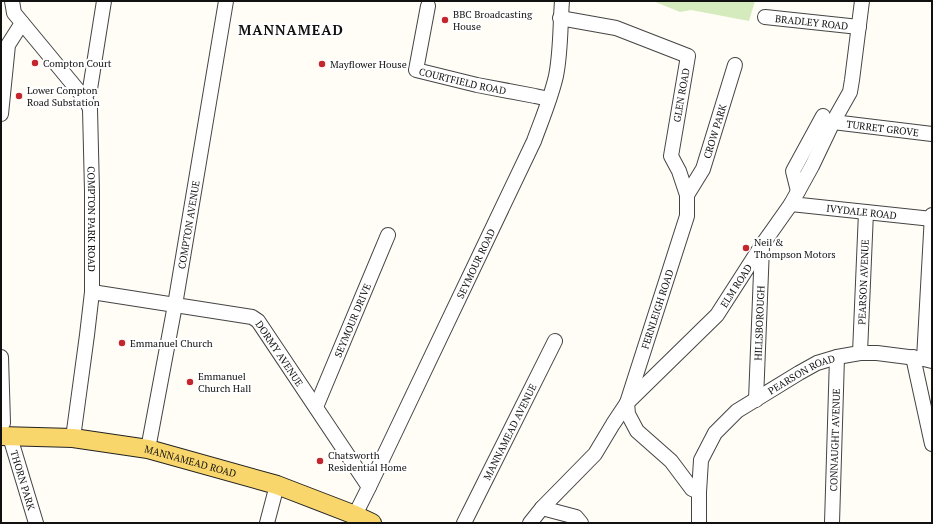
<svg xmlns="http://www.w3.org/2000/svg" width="933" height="524" viewBox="0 0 933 524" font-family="'PT Serif',serif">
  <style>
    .green { fill: #d5ebbd }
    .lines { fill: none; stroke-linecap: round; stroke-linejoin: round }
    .minor-casing { stroke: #444; stroke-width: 16 }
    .major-casing { stroke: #222; stroke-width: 20 }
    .minor { stroke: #fff; stroke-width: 14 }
    .major { stroke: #f9d66b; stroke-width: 18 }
    .poi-dot { fill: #c4262e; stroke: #fff; stroke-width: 1.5 }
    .labels { text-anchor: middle; stroke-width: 4; stroke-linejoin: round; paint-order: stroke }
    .poi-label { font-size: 10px; fill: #111; stroke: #fff; text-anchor: start }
    .street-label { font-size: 10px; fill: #111; stroke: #fff }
    .district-label { font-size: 14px; font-weight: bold; letter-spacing: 1px; fill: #111; stroke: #fff }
  </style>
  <rect width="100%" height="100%" fill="#fffdf5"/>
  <!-- green -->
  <path class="green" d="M653,1H755L749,21L691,10L680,12Z"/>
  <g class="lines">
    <defs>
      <g id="minor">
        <path id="s1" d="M12,1L14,13L86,100L90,109L92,191V292L87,335L73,438"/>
        <path id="s2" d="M428,6L416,70L477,85L535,96L549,99"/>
        <path id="s3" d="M765,17L859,27"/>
        <path d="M560,18L616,28L688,56L671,156L679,171L687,195V216L627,403L628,414L637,431L671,461L692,489L699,492"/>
        <path d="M84,97L90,89L104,1"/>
        <path d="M1,114L8,45L22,23"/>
        <path id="s4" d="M833,122L932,134"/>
        <path d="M798,191L793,171L823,116"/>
        <path id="s5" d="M687,195L703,169L735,65"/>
        <path id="s6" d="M791,204L932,219"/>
        <path id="s7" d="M92,292L252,317L258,321L369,487"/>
        <path id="s8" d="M860,353L866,212"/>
        <path d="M1,357L3,423"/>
        <path d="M913,357L932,444"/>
        <path d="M924,359L932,215"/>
        <path id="s9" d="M756,400L762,247"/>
        <path id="s10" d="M316,407L388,235"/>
        <path id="s11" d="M10,437L36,523"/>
        <path id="s12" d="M148,449L175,305L226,1"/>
        <path d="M542,508L576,517L581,523"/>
        <path id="s13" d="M355,515L369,487L534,141C542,119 551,98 556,76C561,51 560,26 562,1"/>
        <path d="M267,523L277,485"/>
        <path id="s14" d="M464,523L555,341"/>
        <path id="s15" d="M530,523L542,508L595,454L613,424L627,403L717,315L762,245L791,204L812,166L833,122L850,92L852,80L862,1"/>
        <path id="s16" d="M699,523V492L701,460L715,433L737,411L799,373L817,363L837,357L860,353H877L924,359L932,361"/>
        <path id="s17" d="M832,523L837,357"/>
      </g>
      <g id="major">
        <path id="s18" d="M1,436L73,438L148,449L277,485L355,515L372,523"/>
      </g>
    </defs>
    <!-- minor casing -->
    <use href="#minor" class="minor-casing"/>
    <!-- major casing -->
    <use href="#major" class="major-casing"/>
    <!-- minor -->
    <use href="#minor" class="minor"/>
    <!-- major -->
    <use href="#major" class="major"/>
  </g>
  <!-- markers -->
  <g class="poi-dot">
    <circle cx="445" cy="20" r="4"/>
    <circle cx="35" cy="63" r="4"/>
    <circle cx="322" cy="64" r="4"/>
    <circle cx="19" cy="96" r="4"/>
    <circle cx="746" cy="248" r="4"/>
    <circle cx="122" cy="343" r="4"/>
    <circle cx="190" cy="382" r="4"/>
    <circle cx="320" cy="461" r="4"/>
  </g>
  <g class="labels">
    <!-- poi labels -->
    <g class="poi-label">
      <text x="453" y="18">BBC Broadcasting<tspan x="453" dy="12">House</tspan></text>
      <text x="43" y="67">Compton Court</text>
      <text x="330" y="68">Mayflower House</text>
      <text x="27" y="94">Lower Compton<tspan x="27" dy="12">Road Substation</tspan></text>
      <text x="754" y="246">Neil &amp;<tspan x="754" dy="12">Thompson Motors</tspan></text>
      <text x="130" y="347">Emmanuel Church</text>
      <text x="198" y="380">Emmanuel<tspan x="198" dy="12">Church Hall</tspan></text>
      <text x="328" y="459">Chatsworth<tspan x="328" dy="12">Residential Home</tspan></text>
    </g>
    <!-- street labels -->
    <g class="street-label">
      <text dy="4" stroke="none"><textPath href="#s3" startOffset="47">BRADLEY ROAD</textPath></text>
      <text dy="4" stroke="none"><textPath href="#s2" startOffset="113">COURTFIELD ROAD</textPath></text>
      <text transform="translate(681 95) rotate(-80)" y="4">GLEN ROAD</text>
      <text dy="4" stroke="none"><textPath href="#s4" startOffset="50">TURRET GROVE</textPath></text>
      <text dy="4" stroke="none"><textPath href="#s5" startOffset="70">CROW PARK</textPath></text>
      <text dy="4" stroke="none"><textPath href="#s6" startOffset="71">IVYDALE ROAD</textPath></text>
      <text dy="4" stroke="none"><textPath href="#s1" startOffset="245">COMPTON PARK ROAD</textPath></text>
      <text dy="4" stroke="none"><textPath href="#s12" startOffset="228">COMPTON AVENUE</textPath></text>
      <text dy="4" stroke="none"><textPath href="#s13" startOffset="279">SEYMOUR ROAD</textPath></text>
      <text dy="4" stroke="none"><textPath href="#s8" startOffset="71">PEARSON AVENUE</textPath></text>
      <text dy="4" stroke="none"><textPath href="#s15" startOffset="316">ELM ROAD</textPath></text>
      <text transform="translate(657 309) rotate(-72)" y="4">FERNLEIGH ROAD</text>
      <text dy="4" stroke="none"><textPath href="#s10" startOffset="94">SEYMOUR DRIVE</textPath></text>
      <text dy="4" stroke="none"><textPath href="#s9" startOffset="77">HILLSBOROUGH</textPath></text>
      <text dy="4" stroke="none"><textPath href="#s7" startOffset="208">DORMY AVENUE</textPath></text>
      <text dy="4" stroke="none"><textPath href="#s16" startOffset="199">PEARSON ROAD</textPath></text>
      <text dy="4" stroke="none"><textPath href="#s14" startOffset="102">MANNAMEAD AVENUE</textPath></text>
      <text dy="4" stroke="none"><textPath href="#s17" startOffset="83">CONNAUGHT AVENUE</textPath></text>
      <text dy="4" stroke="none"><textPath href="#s18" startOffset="192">MANNAMEAD ROAD</textPath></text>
      <text dy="4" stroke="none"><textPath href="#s11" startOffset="45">THORN PARK</textPath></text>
    </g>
    <!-- district labels -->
    <g class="district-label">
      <text x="291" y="35">MANNAMEAD</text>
    </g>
  </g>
  <!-- border -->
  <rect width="933" height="524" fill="none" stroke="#111111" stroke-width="4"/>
</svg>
